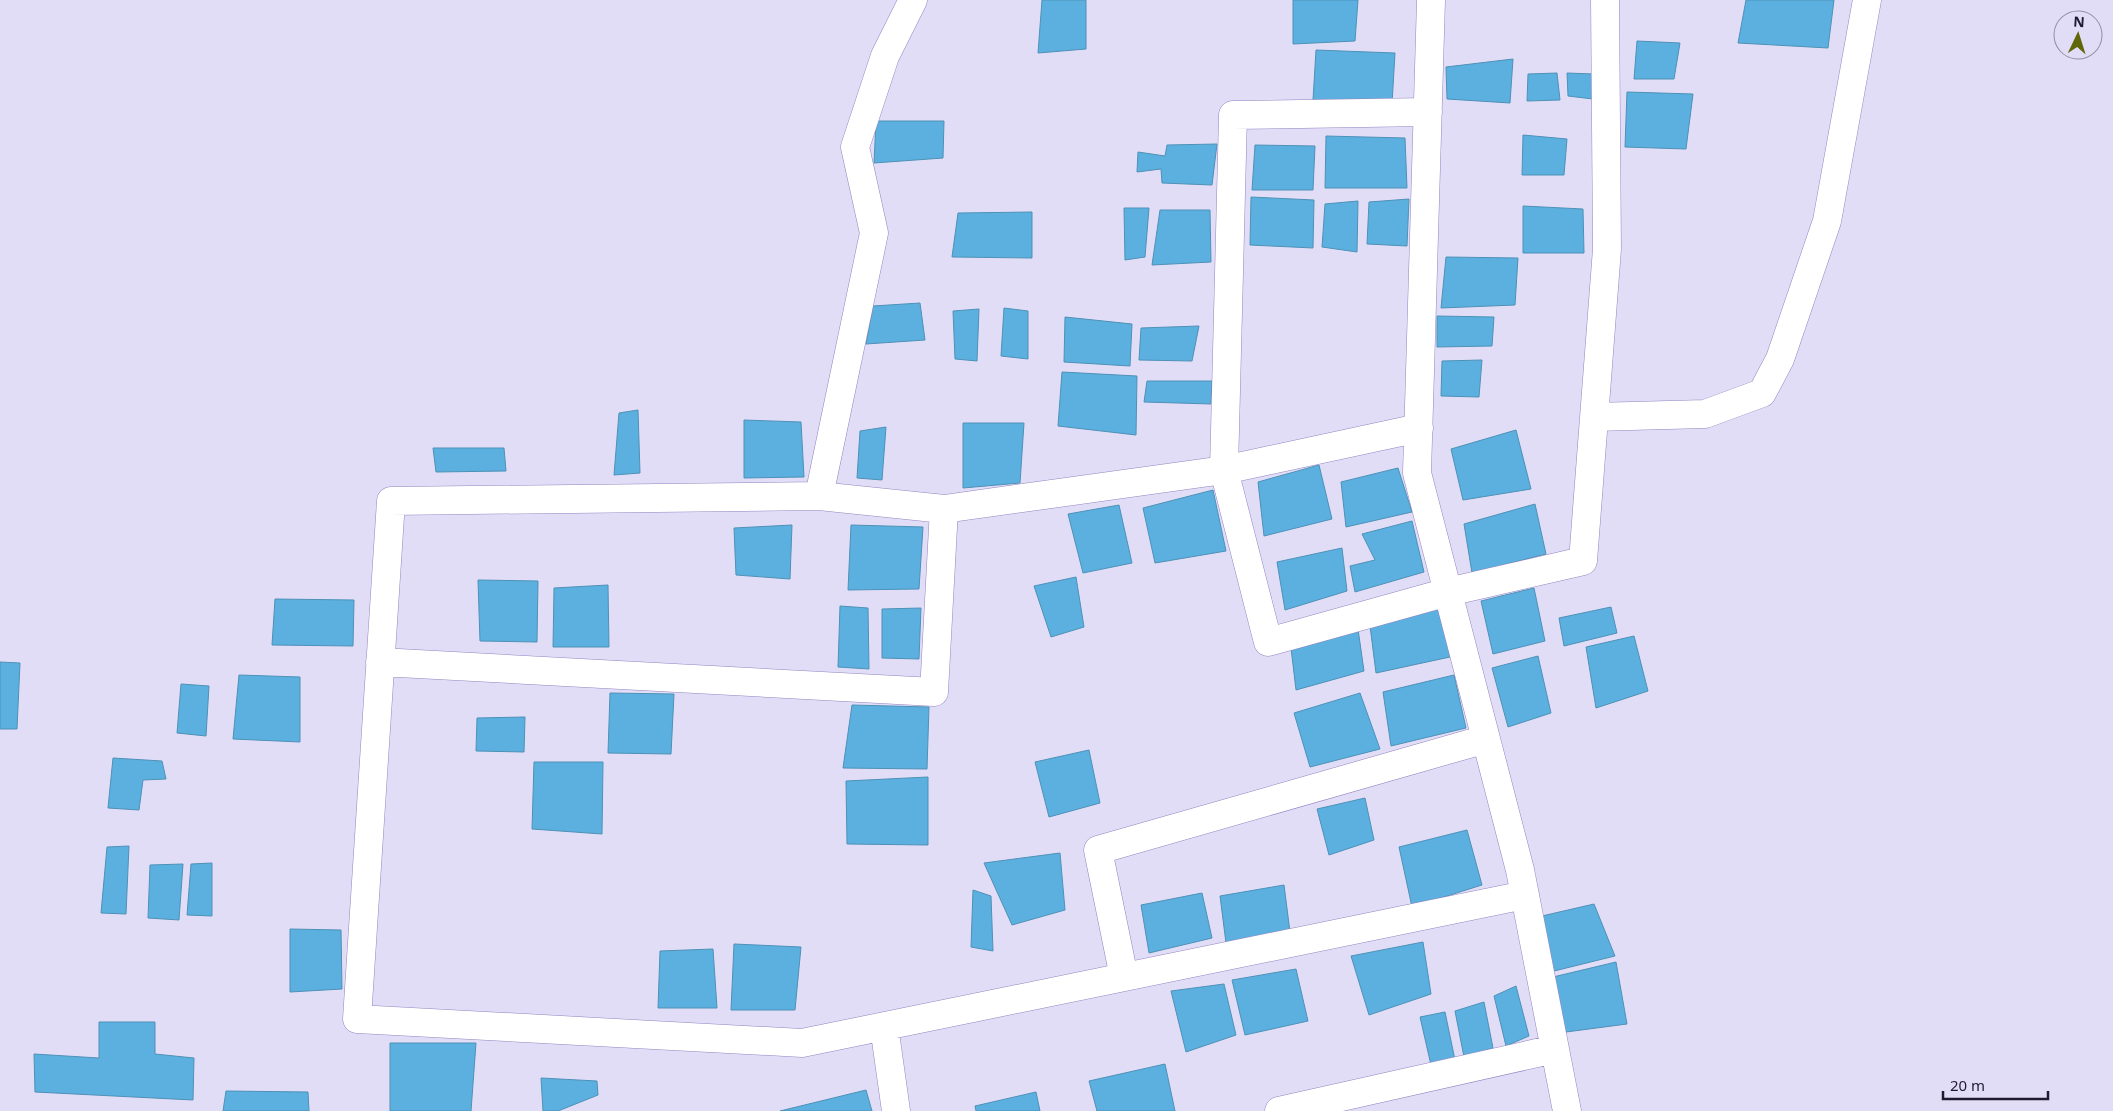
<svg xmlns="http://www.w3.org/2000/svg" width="2113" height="1111" viewBox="0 0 2113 1111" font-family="'Noto Sans',sans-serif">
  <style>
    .building { fill: #5bb0df; stroke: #4e91b7 }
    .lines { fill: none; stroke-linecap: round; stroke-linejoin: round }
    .minor-casing { stroke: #9384c0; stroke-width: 29 }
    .minor { stroke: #fff; stroke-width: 28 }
  </style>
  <rect width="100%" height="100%" fill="#e2ddf7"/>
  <!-- building -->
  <path class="building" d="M1042,0H1086V49L1038,53Z
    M1293,0H1358L1355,41L1293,44Z
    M1746,0H1834L1828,48L1738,43Z
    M1637,41L1680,43L1674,79H1634Z
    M1316,50L1395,53L1392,104L1313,100Z
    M1513,59L1510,103L1447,99L1446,67Z
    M1557,73L1560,100L1527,101L1528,74Z
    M1567,73L1594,74L1593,99L1568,96Z
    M1627,92L1693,94L1686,149L1625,147Z
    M876,121H944L943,158L874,163Z
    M1523,135L1567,139L1564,175H1522Z
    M1326,136L1405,138L1407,188H1325Z
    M1217,144L1212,185L1162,183L1161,169L1137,172L1138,152L1165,156L1167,145Z
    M1255,145L1315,146L1313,190H1252Z
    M1251,197L1314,200L1313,248L1250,245Z
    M1409,199L1407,246L1367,244L1369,202Z
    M1358,201L1357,252L1322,247L1325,204Z
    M1523,206L1583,209L1584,253H1523Z
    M1124,208H1149L1145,257L1125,260Z
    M1160,210H1210L1211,262L1152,265Z
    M1032,212V258L952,257L958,213Z
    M1446,257L1518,258L1515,305L1441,308Z
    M920,303L925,340L866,344L873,306Z
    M1004,308L1028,311V359L1001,356Z
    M979,309L977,361L955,359L953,311Z
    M1437,316L1494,317L1492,346L1437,347Z
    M1065,317L1132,324L1130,366L1064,362Z
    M1199,326L1192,361L1139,360L1141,328Z
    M1482,360L1479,397L1441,396L1442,361Z
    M1062,372L1137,376L1136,435L1058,426Z
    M1147,381H1212L1211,404L1144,402Z
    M638,410L640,473L614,475L619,413Z
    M744,420L801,422L804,477L744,478Z
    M963,423H1024L1020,483L963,488Z
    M886,427L882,480L857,478L860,431Z
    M1516,430L1531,489L1463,500L1451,449Z
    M433,448H504L506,471L436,472Z
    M1319,465L1332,519L1264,536L1258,482Z
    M1398,468L1412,512L1346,527L1341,482Z
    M1213,490L1226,551L1155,563L1143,508Z
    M1535,504L1546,554L1472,573L1464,524Z
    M1119,505L1132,563L1083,573L1068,514Z
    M1412,521L1424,572L1355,592L1350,566L1375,560L1362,534Z
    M792,525L790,579L736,575L734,528Z
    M851,525L923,527L919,589L848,590Z
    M1342,548L1347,591L1285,610L1277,562Z
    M1076,577L1084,627L1051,637L1034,586Z
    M478,580L538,581L537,642L480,641Z
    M608,585L609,647H553L554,588Z
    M1534,588L1545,641L1493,654L1481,601Z
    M275,599L354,600L353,646L272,645Z
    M1441,605L1450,657L1376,673L1370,626Z
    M840,606L868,608L869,669L838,667Z
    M1611,607L1617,633L1564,646L1559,618Z
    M921,608L919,659L882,658V609Z
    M1358,629L1364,671L1296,690L1291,648Z
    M1634,636L1648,691L1596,708L1586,647Z
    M1538,656L1551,713L1508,727L1492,668Z
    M0,662L20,663L17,729H0Z
    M239,675L300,677V742L233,739Z
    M1454,675L1466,728L1391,746L1383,692Z
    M181,684L209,686L206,736L177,733Z
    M610,693L674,694L671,754L608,753Z
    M1360,693L1380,749L1310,767L1294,713Z
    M852,705L929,707L927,769L843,768Z
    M525,717L524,752L476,751L477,718Z
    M1089,750L1100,803L1049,817L1035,762Z
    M113,758L162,761L166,779L143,780L139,810L108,808Z
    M534,762H603L602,834L532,829Z
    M928,777V845L847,844L846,781Z
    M1365,798L1374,840L1329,855L1317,809Z
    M1467,830L1482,885L1412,907L1399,847Z
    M129,846L126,914L101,913L107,847Z
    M1060,853L1065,910L1012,925L984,863Z
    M212,863V916L187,915L191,864Z
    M183,864L179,920L148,918L150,865Z
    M1284,885L1290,932L1226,943L1220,896Z
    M973,890L991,896L993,951L971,947Z
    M1202,893L1212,938L1149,953L1141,905Z
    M1594,904L1615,956L1550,972L1542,916Z
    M290,929L341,930L342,989L290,992Z
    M1423,942L1431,994L1369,1015L1351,956Z
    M734,944L801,947L795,1010H731Z
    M713,949L717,1008H658L660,951Z
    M1616,962L1627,1024L1566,1032L1553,977Z
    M1296,969L1308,1021L1245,1035L1232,980Z
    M1224,984L1236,1035L1186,1052L1171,991Z
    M1516,986L1529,1036L1506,1046L1494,996Z
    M1484,1002L1493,1048L1464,1057L1455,1011Z
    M1445,1012L1455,1060L1431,1065L1420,1017Z
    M99,1022H155V1054L194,1058L193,1100L35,1092L34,1054L99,1058Z
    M390,1043H476L471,1111H390Z
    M1165,1064L1175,1111H1097L1089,1081Z
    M541,1078L597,1081L598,1095L558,1111H543Z
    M866,1090L872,1111H780Z
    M226,1091L308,1092L309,1111H223Z
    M1036,1092L1040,1111H976L975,1106Z"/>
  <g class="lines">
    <defs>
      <path id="minor" d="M913,0L885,56L855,147L874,233L819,496L944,509L1224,470L1268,642L1448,592L1583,561L1607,249L1605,0
        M1431,0L1417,473L1520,870L1567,1111
        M1594,417L1705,414L1762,393L1780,359L1827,221L1867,0
        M1419,428L1224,470L1233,115L1428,112
        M819,496L391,501L357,1019L802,1043L1525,895
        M380,662L934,692L944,509
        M1124,977L1098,850L1486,739
        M884,1026L896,1111
        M1279,1111L1555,1049"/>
    </defs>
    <!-- minor casing -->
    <use href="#minor" class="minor-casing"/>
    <!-- minor -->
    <use href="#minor" class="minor"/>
  </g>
  <!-- north arrow -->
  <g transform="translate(2078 35) rotate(4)"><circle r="24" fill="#e2ddf7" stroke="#948fa8"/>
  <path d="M0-4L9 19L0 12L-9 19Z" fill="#5f6709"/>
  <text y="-8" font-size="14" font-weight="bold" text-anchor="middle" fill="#201a31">N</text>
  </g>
  <!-- scale -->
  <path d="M1943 1091v8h105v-8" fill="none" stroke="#201a31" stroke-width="2.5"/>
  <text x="1950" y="1091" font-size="15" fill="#201a31" stroke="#e2ddf7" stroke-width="4" paint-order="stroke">20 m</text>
</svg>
